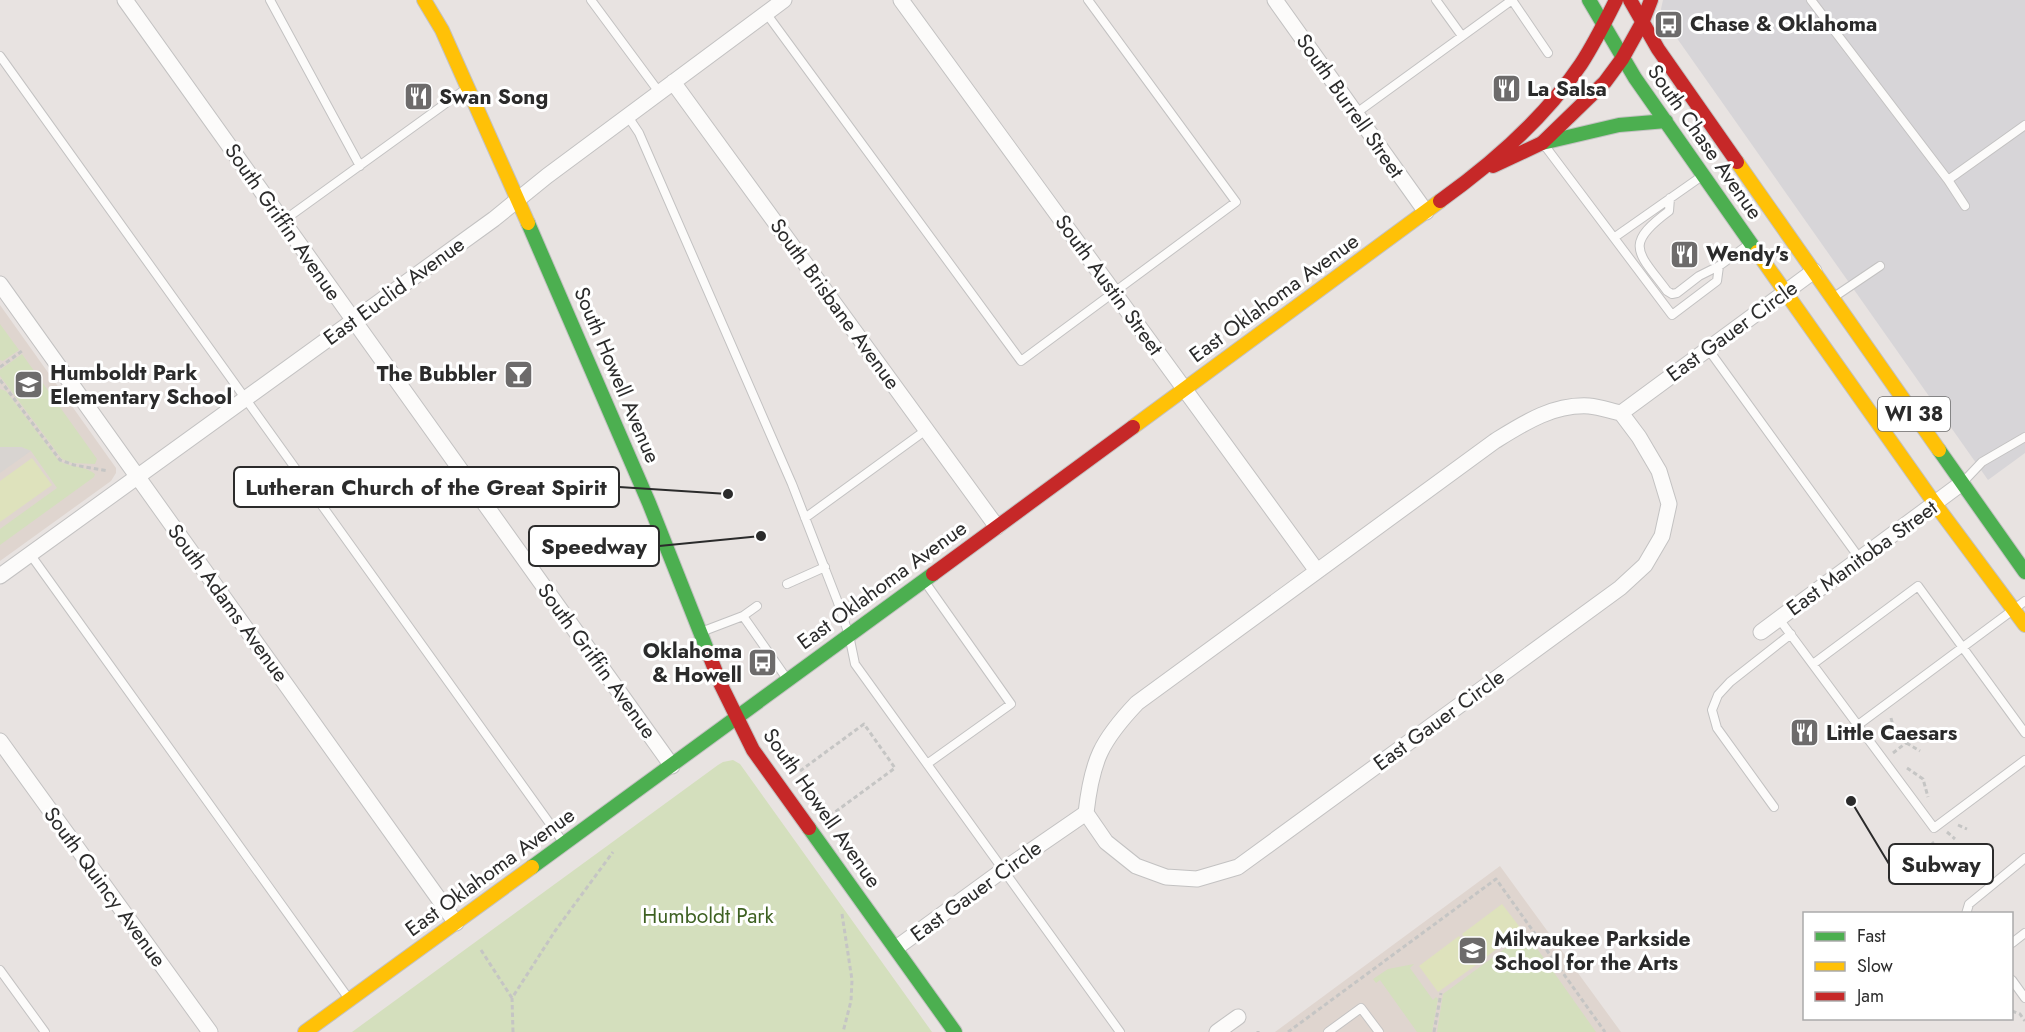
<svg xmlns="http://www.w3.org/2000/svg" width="2025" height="1032" viewBox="0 0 2025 1032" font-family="Jost,sans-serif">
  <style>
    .industrial { fill: #d7d5d8 }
    .education { fill: #dfd5cf }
    .green { fill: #d4dfbd }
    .pitch { fill: #dee2bc }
    .plaza { fill: #d8d4d1 }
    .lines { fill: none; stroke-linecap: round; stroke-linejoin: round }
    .lane-casing { stroke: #c3c2c2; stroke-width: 10 }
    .street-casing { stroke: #c3c2c2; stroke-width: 17 }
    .fast-casing { stroke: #c3c2c2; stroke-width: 16 }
    .slow-casing { stroke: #c3c2c2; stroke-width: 16 }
    .jam-casing { stroke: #c3c2c2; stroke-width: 16 }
    .path { stroke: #c5c5c4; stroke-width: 3; stroke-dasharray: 4.5 3; stroke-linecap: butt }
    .lane { stroke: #fcfbfa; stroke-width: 8 }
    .street { stroke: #fcfbfa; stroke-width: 15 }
    .fast { stroke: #4caf50; stroke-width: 14 }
    .slow { stroke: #ffc107; stroke-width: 14 }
    .jam { stroke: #c62828; stroke-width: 14 }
    .labels { text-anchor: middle; stroke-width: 6; stroke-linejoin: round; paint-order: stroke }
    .shield { fill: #fff; stroke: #6b6b6b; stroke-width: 1.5 }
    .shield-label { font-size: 20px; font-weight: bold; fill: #2b2b2b }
    .poi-label { font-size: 21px; font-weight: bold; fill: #2b2b2b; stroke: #fff; text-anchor: start }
    .street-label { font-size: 21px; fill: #2b2b2b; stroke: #fff }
    .park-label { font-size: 21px; fill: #3e6122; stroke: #fff }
    .leader { fill: none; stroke: #2b2b2b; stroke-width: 2 }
    .callout-dot { fill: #2b2b2b; stroke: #fff; stroke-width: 2 }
    .callout { fill: #fff; stroke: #2b2b2b; stroke-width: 2 }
    .callout-label { font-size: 22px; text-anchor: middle; font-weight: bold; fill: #2b2b2b }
  </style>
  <rect width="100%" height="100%" fill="#e8e3e1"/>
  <!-- industrial -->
  <path class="industrial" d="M1663,0H2025V453L1988,480L1662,17L1661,9Z"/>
  <!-- education -->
  <path class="education" d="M0,305L116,468V473L111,481L0,561Z
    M1500,866L1621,1032H1275Z"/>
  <!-- green -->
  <path class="green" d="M0,324L19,350L3,361L0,360Z
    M22,354L97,459L95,464L72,463L62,459L0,376V370Z
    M0,389L6,391L59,461C70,467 86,466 95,474L94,477L0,545V529L57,488L31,451L21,447H0Z
    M733,760L740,764L932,1032H352L718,765L723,762Z
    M1526,933L1596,1032H1437L1443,994Z
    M1414,964L1410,968L1433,1000L1436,997L1438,999L1432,1032H1417L1380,980L1376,983L1373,979L1388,969Z"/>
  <!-- pitch -->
  <path class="pitch" d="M32,458L52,485L0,522V481Z
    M1502,904L1522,930L1482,960L1462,934Z
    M1459,936L1479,963L1438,992L1419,966Z"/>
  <!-- plaza -->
  <path class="plaza" d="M0,447H21L31,451L0,473Z"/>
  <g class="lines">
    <defs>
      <path id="lane" d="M270,0L360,166
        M591,0L659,92
        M1436,0L1462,36
        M1512,0L1548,53
        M1811,0L1948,180L1965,206
        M766,13L1021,361L1236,202L1088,0
        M0,56L563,842
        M1355,114L1512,0
        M627,115L639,133L792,484L837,600L849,635L855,664L1120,1032
        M1545,146L1672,315L1717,281L1719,266
        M1948,180L2025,125
        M1670,198L1669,211C1623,245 1638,252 1667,291L1672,294L1677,293L1699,276L1719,266L1748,245
        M283,221L467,88
        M1615,237L1702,176
        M1834,297L1880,266
        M1708,349L1860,559
        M1964,481L1982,462L2025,437
        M805,518L926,430
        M30,554L349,999
        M925,582L1011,704L927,764
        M787,584L825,567
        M743,616L787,679
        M1779,619L1934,828L2025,760
        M701,632L743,616L757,606
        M1813,664L1918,586L2025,733
        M1858,725L2025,601
        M1774,807L1717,728L1712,710L1718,695L1730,682L1791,634
        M1966,914L1969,904L2025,858
        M2012,943L2025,933
        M0,970L45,1032
        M2012,980L2025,998
        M1328,1032L1361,1008L1379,1032"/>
      <path id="street" d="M125,0L672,766
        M901,0L1317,571
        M1275,0L1426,212
        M673,82L997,527
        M0,284L456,923
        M0,576L494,219L547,176L784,0
        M1761,632L1962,483
        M0,741L210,1032
        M1086,813L1106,842L1136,866L1166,877L1197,879L1238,867L1620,588L1645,565L1662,536L1669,504L1659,471L1639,437L1621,413
        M896,948L1003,870L1086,813C1092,760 1101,741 1137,703L1495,441C1524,423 1553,404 1589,406C1600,407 1611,411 1621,413L1814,271
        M1217,1032L1238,1017"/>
      <path id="fast" d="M1589,0L1635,78L1757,252
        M1542,143L1619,125L1666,121
        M528,223L649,503L708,652
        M1939,450L2025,572
        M809,828L955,1032
        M532,867L933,574"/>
      <path id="slow" d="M424,0L442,30L528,223
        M1737,162L1939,450
        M1757,252L1935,504L2025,625
        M1133,427L1440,201
        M305,1032L532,867"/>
      <path id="jam" d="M1630,0L1658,49L1737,162
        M1493,166L1542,143L1605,82L1622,59L1642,23L1651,0
        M1440,201C1493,163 1544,119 1581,64C1594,44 1605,22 1616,0
        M933,574L1133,427
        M708,652L721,685L753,750L809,828"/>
    </defs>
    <!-- lane casing -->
    <use href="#lane" class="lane-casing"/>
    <!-- street casing -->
    <use href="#street" class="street-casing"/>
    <!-- fast casing -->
    <use href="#fast" class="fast-casing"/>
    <!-- slow casing -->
    <use href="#slow" class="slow-casing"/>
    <!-- jam casing -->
    <use href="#jam" class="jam-casing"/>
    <!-- path -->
    <path class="path" d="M0,367L22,351
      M0,380L60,460L74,465L108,471
      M1891,718C1896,738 1903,741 1920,751
      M1893,753L1906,743
      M1907,768L1923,779L1928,797
      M800,771L864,724L895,768L831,815
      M1958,825L1967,829
      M1947,832L1955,839
      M1932,842L1939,851
      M842,914L852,980L851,1001L843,1032
      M481,950L512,998
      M2012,1011L2020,1014L2025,1021
      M1258,1031V1032
      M513,1032L512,998L555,931L613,852
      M1288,1032L1496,879L1605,1032
      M1434,1032L1441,993"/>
    <!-- lane -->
    <use href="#lane" class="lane"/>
    <!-- street -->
    <use href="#street" class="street"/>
    <!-- fast -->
    <use href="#fast" class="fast"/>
    <!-- slow -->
    <use href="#slow" class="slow"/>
    <!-- jam -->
    <use href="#jam" class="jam"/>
  </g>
  <!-- icons -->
  <defs>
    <symbol id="bus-square" viewBox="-11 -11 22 22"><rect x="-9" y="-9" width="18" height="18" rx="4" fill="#6d6b6b" stroke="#fff"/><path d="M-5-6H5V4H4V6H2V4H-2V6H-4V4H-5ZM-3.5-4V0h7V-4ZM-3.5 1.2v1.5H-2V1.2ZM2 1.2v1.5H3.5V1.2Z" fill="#fff"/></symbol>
    <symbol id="restaurant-square" viewBox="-11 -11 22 22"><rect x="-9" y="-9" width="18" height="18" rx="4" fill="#6d6b6b" stroke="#fff"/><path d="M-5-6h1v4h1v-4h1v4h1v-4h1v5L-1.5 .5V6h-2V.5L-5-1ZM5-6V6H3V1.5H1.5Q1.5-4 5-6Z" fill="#fff"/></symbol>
    <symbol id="bar-square" viewBox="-11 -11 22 22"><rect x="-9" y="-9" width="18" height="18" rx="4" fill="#6d6b6b" stroke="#fff"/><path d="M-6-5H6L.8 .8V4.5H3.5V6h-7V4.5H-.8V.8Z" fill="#fff"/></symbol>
    <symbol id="school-square" viewBox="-11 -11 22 22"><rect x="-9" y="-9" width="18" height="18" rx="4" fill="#6d6b6b" stroke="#fff"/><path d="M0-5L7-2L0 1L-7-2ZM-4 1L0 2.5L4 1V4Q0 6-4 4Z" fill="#fff"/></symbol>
  </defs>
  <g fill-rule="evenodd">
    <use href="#bus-square" x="1652" y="8" width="33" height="33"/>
    <use href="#restaurant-square" x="1490" y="72" width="33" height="33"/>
    <use href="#restaurant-square" x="402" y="80" width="33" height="33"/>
    <use href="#restaurant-square" x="1668" y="238" width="33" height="33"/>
    <use href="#bar-square" x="502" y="358" width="33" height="33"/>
    <use href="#school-square" x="12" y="368" width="33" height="33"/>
    <use href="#bus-square" x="746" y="646" width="33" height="33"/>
    <use href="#restaurant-square" x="1788" y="716" width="33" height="33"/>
    <use href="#school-square" x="1456" y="934" width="33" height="33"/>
  </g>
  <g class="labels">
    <!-- shield labels -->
    <rect class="shield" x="1878" y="397" width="72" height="34" rx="4.5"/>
    <g class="shield-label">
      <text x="1914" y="421">WI 38</text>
    </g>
    <!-- poi labels -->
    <g class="poi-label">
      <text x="1690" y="31">Chase &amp; Oklahoma</text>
      <text x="1527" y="96">La Salsa</text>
      <text x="439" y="104">Swan Song</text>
      <text x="1706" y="261">Wendy's</text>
      <text x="50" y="380">Humboldt Park<tspan x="50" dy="24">Elementary School</tspan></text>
      <text x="497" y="381" text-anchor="end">The Bubbler</text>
      <text x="742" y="658" text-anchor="end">Oklahoma<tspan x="742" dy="24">&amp; Howell</tspan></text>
      <text x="1826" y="740">Little Caesars</text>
      <text x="1494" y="946">Milwaukee Parkside<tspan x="1494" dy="24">School for the Arts</tspan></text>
    </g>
    <!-- street labels -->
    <g class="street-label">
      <text transform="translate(1350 106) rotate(55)" y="7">South Burrell Street</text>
      <text transform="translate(1705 142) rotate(55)" y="7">South Chase Avenue</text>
      <text transform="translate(283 222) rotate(55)" y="7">South Griffin Avenue</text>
      <text transform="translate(1109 285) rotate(54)" y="7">South Austin Street</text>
      <text transform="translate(394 291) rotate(-36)" y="7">East Euclid Avenue</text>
      <text transform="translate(1274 298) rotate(-36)" y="7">East Oklahoma Avenue</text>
      <text transform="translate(835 304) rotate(54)" y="7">South Brisbane Avenue</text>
      <text transform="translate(1732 331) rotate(-36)" y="7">East Gauer Circle</text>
      <text transform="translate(617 375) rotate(67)" y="7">South Howell Avenue</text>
      <text transform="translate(1862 558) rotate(-36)" y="7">East Manitoba Street</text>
      <text transform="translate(882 585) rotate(-36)" y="7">East Oklahoma Avenue</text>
      <text transform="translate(228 603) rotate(54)" y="7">South Adams Avenue</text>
      <text transform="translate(597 661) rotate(54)" y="7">South Griffin Avenue</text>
      <text transform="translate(1439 720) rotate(-36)" y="7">East Gauer Circle</text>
      <text transform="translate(822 808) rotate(55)" y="7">South Howell Avenue</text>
      <text transform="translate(490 872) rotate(-36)" y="7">East Oklahoma Avenue</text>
      <text transform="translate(105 887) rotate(54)" y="7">South Quincy Avenue</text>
      <text transform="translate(976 891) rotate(-36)" y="7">East Gauer Circle</text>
    </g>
    <!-- park labels -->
    <g class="park-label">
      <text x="708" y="923">Humboldt Park</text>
    </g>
  </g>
  <!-- callouts -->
  <path class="leader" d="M728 494L619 487M761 536L659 546M1851 801L1889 864"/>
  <g class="callout-dot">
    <circle cx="728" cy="494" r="6"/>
    <circle cx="761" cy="536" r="6"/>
    <circle cx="1851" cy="801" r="6"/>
  </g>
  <g class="callout">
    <rect x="234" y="467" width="385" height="40" rx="6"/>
    <rect x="529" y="526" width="130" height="40" rx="6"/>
    <rect x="1889" y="844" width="104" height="40" rx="6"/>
  </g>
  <g class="callout-label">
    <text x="426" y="495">Lutheran Church of the Great Spirit</text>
    <text x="594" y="554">Speedway</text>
    <text x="1941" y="872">Subway</text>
  </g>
  <!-- legend -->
  <rect x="1803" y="912" width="210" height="108" fill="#ffffff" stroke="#aaaaaa" stroke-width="1.5"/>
  <rect x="1815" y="932" width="30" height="9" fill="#4caf50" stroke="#aaaaaa" stroke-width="1.5"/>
  <text x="1857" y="942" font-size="18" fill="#2b2b2b">Fast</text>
  <rect x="1815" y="962" width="30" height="9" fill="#ffc107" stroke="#aaaaaa" stroke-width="1.5"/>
  <text x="1857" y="972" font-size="18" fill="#2b2b2b">Slow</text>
  <rect x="1815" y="992" width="30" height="9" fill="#c62828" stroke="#aaaaaa" stroke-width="1.5"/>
  <text x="1857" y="1002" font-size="18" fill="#2b2b2b">Jam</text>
</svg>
